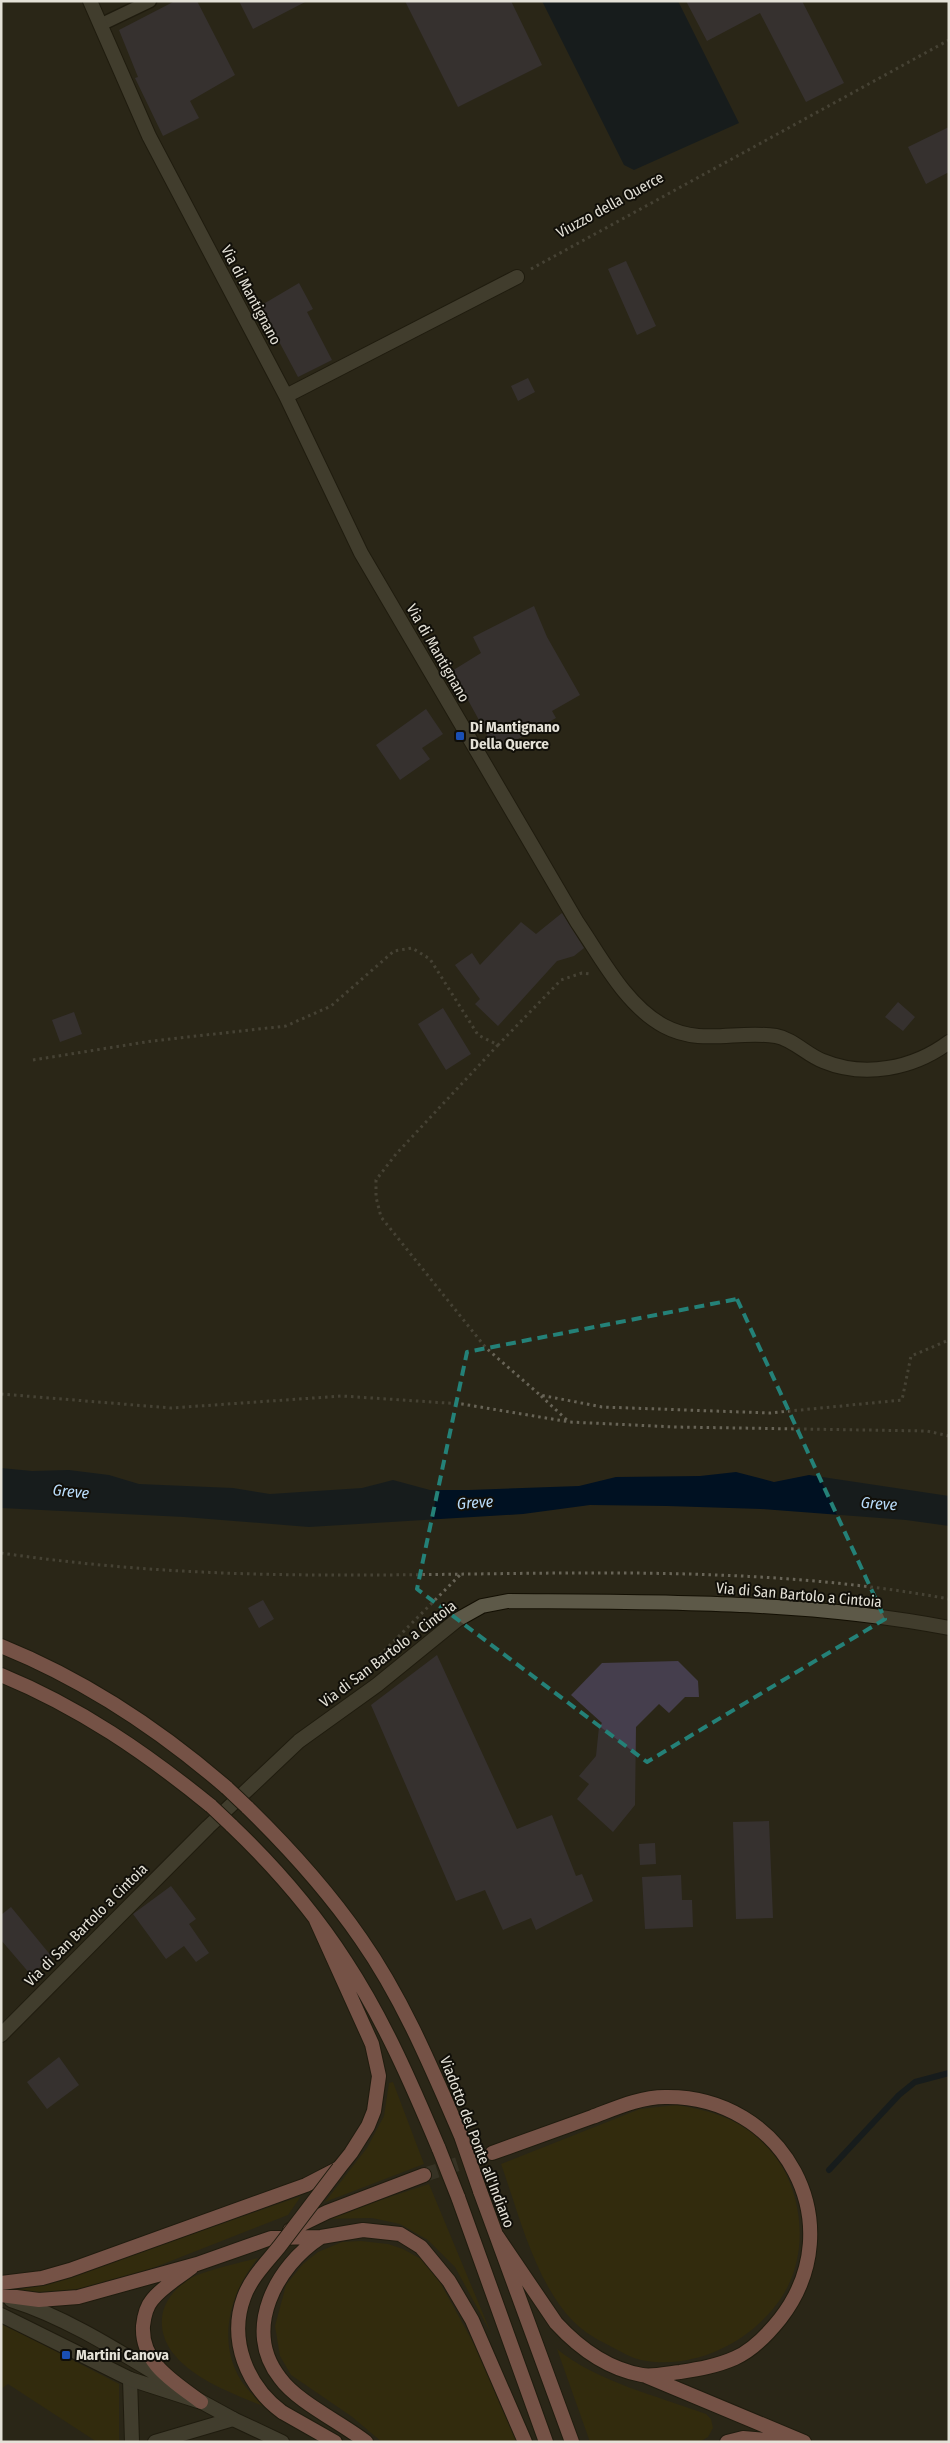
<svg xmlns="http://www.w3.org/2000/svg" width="950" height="2443" viewBox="0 0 950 2443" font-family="'Fira Sans Condensed',sans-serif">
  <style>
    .green { fill: #3c3100 }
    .water { fill: #012 }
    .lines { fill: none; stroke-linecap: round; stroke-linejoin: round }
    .stream { stroke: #012; stroke-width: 6 }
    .building { fill: #453e4d }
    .trunk-tunnel { stroke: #464234; stroke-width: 14; stroke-dasharray: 14 7; stroke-linecap: butt }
    .service-casing { stroke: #130f03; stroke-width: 15 }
    .minor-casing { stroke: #130f03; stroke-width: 16 }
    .tertiary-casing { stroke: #130f03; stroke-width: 16 }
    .trunk-casing { stroke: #130f03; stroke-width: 16 }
    .path { stroke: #686457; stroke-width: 3; stroke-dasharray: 2.5 4; stroke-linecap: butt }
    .service { stroke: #5d5948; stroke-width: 12 }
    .minor { stroke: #5d5948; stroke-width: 14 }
    .tertiary { stroke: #5d5948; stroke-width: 14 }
    .trunk { stroke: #d0887f; stroke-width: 14 }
    .trunk-bridge-casing { stroke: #130f03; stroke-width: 16; stroke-linecap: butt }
    .trunk-bridge { stroke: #d0887f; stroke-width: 14 }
    .marked { fill: none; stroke: #248178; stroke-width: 4; stroke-dasharray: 10 6; stroke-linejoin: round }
    .transit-dot { fill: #1a4fb4; stroke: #110f09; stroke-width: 2 }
    .labels { text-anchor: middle; stroke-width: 4; stroke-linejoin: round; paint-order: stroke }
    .street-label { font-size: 15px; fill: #e4e1d7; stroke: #110f09 }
    .poi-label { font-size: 15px; font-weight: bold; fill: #e4e1d7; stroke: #110f09; text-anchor: start }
    .water-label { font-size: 16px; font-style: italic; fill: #b8dbf9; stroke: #110f09 }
  </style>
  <rect width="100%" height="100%" fill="#2a2617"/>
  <!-- green -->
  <path class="green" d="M393,2082L424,2164L325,2202L367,2148L384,2116L389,2083Z
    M677,2105C706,2110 738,2118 760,2138C801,2176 813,2247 783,2295C754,2341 696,2371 641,2360C631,2358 620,2351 610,2346C596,2339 584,2332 573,2321C535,2282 519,2214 501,2164L640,2109Z
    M429,2184L491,2333L455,2267L428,2240L400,2224L372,2218L323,2219Z
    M301,2196L288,2215L158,2266L89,2289L41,2294L14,2290L38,2286L63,2279Z
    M361,2241L388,2244L403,2249L430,2264L486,2366L517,2442H382L351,2416L291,2375L280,2356L275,2326L286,2285L303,2264L318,2252L342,2242Z
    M258,2258C229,2293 215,2346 245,2386C251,2393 257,2400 263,2406C226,2391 158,2367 162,2318C163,2303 174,2290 186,2281C200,2271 240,2263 258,2258Z
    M1,2323L119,2384V2442H97L8,2384L1,2389Z
    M557,2349C597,2382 658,2396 706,2414L711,2419L713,2428L708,2437L699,2442H590Z"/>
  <!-- water -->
  <path class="water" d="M542,1H678L739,123L634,170L624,165Z
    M1,1468L32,1471L69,1470L109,1475L139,1484L233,1488L270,1494L362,1488L393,1480L430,1490H469L579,1486L616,1477L700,1476L736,1472L774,1482L809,1475L949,1496V1526L906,1520L761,1509L667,1506L590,1505L523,1514L309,1527L184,1517L1,1508Z"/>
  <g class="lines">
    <!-- stream -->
    <path class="stream" d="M829,2170L899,2095L915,2082L949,2073"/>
  </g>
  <!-- building -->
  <path class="building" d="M175,1H197L235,75L190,101L199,118L163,136L135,78L138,77L119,30Z
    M239,1H307L253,29Z
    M405,1H511L542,65L458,107Z
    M686,1H802L844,83L806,102L760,13L707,41Z
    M949,127V172L926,184L908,147Z
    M626,261L656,326L637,335L608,269Z
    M299,283L313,309L307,312L332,360L298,377L260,306Z
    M528,378L535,392L518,401L511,386Z
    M534,606L547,637L580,695L552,711L556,718L496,751L452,671L481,653L473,637Z
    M426,709L443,734L422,748L430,759L400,780L376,745Z
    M562,913L584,948L574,956L557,961L498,1026L475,1004L480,999L455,965L472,953L480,965L521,922L536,934Z
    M898,1002L915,1017L903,1031L885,1017Z
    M443,1008L471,1054L446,1070L418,1024Z
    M74,1012L82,1034L60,1042L52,1020Z
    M263,1600L274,1619L259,1628L248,1608Z
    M437,1655L517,1829L552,1815L576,1876L582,1874L593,1901L536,1930L531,1918L503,1930L485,1890L456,1901L371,1705Z
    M678,1661L698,1681L699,1697H685L669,1713L659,1704L636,1727L635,1805L613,1832L577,1799L589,1784L579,1776L596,1756L599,1727L602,1723L571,1695L602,1663Z
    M769,1821L773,1918L736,1919L733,1822Z
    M655,1843L656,1864L640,1865L639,1844Z
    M681,1875L682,1900H692L693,1927L645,1929L642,1877Z
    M171,1886L196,1919L189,1924L209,1953L196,1962L184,1946L166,1959L133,1914Z
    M11,1907L52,1957L31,1975L1,1940V1915Z
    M59,2057L79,2085L47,2109L27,2082Z"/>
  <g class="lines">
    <!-- trunk-tunnel -->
    <path class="trunk-tunnel" d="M424,2175L492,2153"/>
    <defs>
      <path id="service" d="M100,25L150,1"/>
      <path id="minor" d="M90,1L149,136L286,396L361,553L577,922C601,957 625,1005 664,1026C701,1046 737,1030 776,1036C793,1039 807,1055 823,1061C864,1078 913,1069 949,1042
        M286,396L517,277
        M1,2035L208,1827L299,1741L377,1685L457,1620L482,1606L508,1601C654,1602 804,1600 949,1628
        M130,2379L132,2442
        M155,2442L233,2419"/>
      <path id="tertiary" d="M11,2300C68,2318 120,2352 171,2383
        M1,2315L130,2379L198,2401
        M191,2396L233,2419L282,2442"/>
      <path id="trunk" d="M1,1646C85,1680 159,1729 227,1788
        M1,1675C79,1707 146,1753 211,1806
        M247,1807C289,1848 328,1891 361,1939C403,1999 432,2069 461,2136
        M231,1825C274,1866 314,1912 346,1962C384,2020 412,2085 439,2149
        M492,2153C526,2141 559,2129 592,2117C616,2108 640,2097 665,2097C783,2095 854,2224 780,2319C768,2334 753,2350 735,2358C717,2366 699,2369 680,2372C669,2373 653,2377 642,2375C608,2369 579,2348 556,2323L497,2236
        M480,2191L572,2442
        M458,2197L546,2442
        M290,2230L327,2212L424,2175
        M321,2237C276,2266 242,2330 280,2378C297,2402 342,2423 366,2442
        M191,2268C178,2278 162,2287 152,2300C146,2307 144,2317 143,2326C141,2364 175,2382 201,2402
        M1,2283L42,2278L70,2270L306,2185L339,2168L351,2153L368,2126L374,2111L379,2076L372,2044L316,1920
        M1,2295L39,2300L78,2297L197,2264L271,2238L321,2237L363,2230L400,2234L421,2247L449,2281L472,2320L525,2442
        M646,2376L804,2442
        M282,2412L335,2442
        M727,2442L743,2438L791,2442"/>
    </defs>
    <!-- service casing -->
    <use href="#service" class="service-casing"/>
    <!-- minor casing -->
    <use href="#minor" class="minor-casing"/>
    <!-- tertiary casing -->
    <use href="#tertiary" class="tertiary-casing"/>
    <!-- trunk casing -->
    <use href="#trunk" class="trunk-casing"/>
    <!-- path -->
    <path class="path" d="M531,269L949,40
      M498,1045L396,1154L376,1180V1197L381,1217L486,1348L540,1395L602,1407L770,1413L902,1400L911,1356L949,1340
      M33,1060L152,1041L286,1026L331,1006L394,951L412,948L430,959L478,1035L498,1045L561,980L582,973L590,974
      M1,1394L171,1408L342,1396L462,1404L570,1422L675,1427L927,1431L949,1436
      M541,1396L569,1422
      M1,1553C110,1569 220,1575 330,1575C536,1576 744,1561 949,1599
      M366,1669L461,1574"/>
    <!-- service -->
    <use href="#service" class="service"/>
    <!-- minor -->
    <use href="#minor" class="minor"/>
    <!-- tertiary -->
    <use href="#tertiary" class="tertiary"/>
    <!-- trunk -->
    <use href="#trunk" class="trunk"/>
    <defs>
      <path id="trunk-bridge" d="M227,1788L247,1807
        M211,1806L231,1825
        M461,2136L480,2191
        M439,2149L458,2197
        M282,2412C247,2386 228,2340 244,2297C251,2278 266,2263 279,2247C299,2221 319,2194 339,2168"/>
    </defs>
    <!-- trunk-bridge casing -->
    <use href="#trunk-bridge" class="trunk-bridge-casing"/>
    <!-- trunk-bridge -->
    <use href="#trunk-bridge" class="trunk-bridge"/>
  </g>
  <!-- marked area -->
  <path d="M0 0H950V2443H0ZM737,1299L885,1619L647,1762L417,1589L467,1352Z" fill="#2a2617" fill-opacity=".55" fill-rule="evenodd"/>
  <path class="marked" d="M737,1299L885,1619L647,1762L417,1589L467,1352Z"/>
  <!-- markers -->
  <g class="transit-dot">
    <rect x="455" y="731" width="10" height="10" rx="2.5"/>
    <rect x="61" y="2350" width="10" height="10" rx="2.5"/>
  </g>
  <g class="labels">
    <!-- street labels -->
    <g class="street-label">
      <text transform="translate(610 205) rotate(-29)" y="5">Viuzzo della Querce</text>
      <text transform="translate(251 295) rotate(62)" y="5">Via di Mantignano</text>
      <text transform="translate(438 653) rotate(60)" y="5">Via di Mantignano</text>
      <text transform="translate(799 1595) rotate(5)" y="5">Via di San Bartolo a Cintoia</text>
      <text transform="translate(388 1654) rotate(-37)" y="5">Via di San Bartolo a Cintoia</text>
      <text transform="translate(86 1925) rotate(-45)" y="5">Via di San Bartolo a Cintoia</text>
      <text transform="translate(477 2142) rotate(69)" y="5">Viadotto del Ponte all'Indiano</text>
    </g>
    <!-- poi labels -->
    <g class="poi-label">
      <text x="470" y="732">Di Mantignano<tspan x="470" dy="17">Della Querce</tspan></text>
      <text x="76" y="2360">Martini Canova</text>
    </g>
    <!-- water labels -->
    <g class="water-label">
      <text transform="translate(71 1491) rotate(6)" y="6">Greve</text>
      <text transform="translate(475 1502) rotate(-4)" y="6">Greve</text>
      <text transform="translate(879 1503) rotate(4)" y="6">Greve</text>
    </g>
  </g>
  <!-- border -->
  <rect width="950" height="2443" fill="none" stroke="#e4e1d7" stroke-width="5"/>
</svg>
